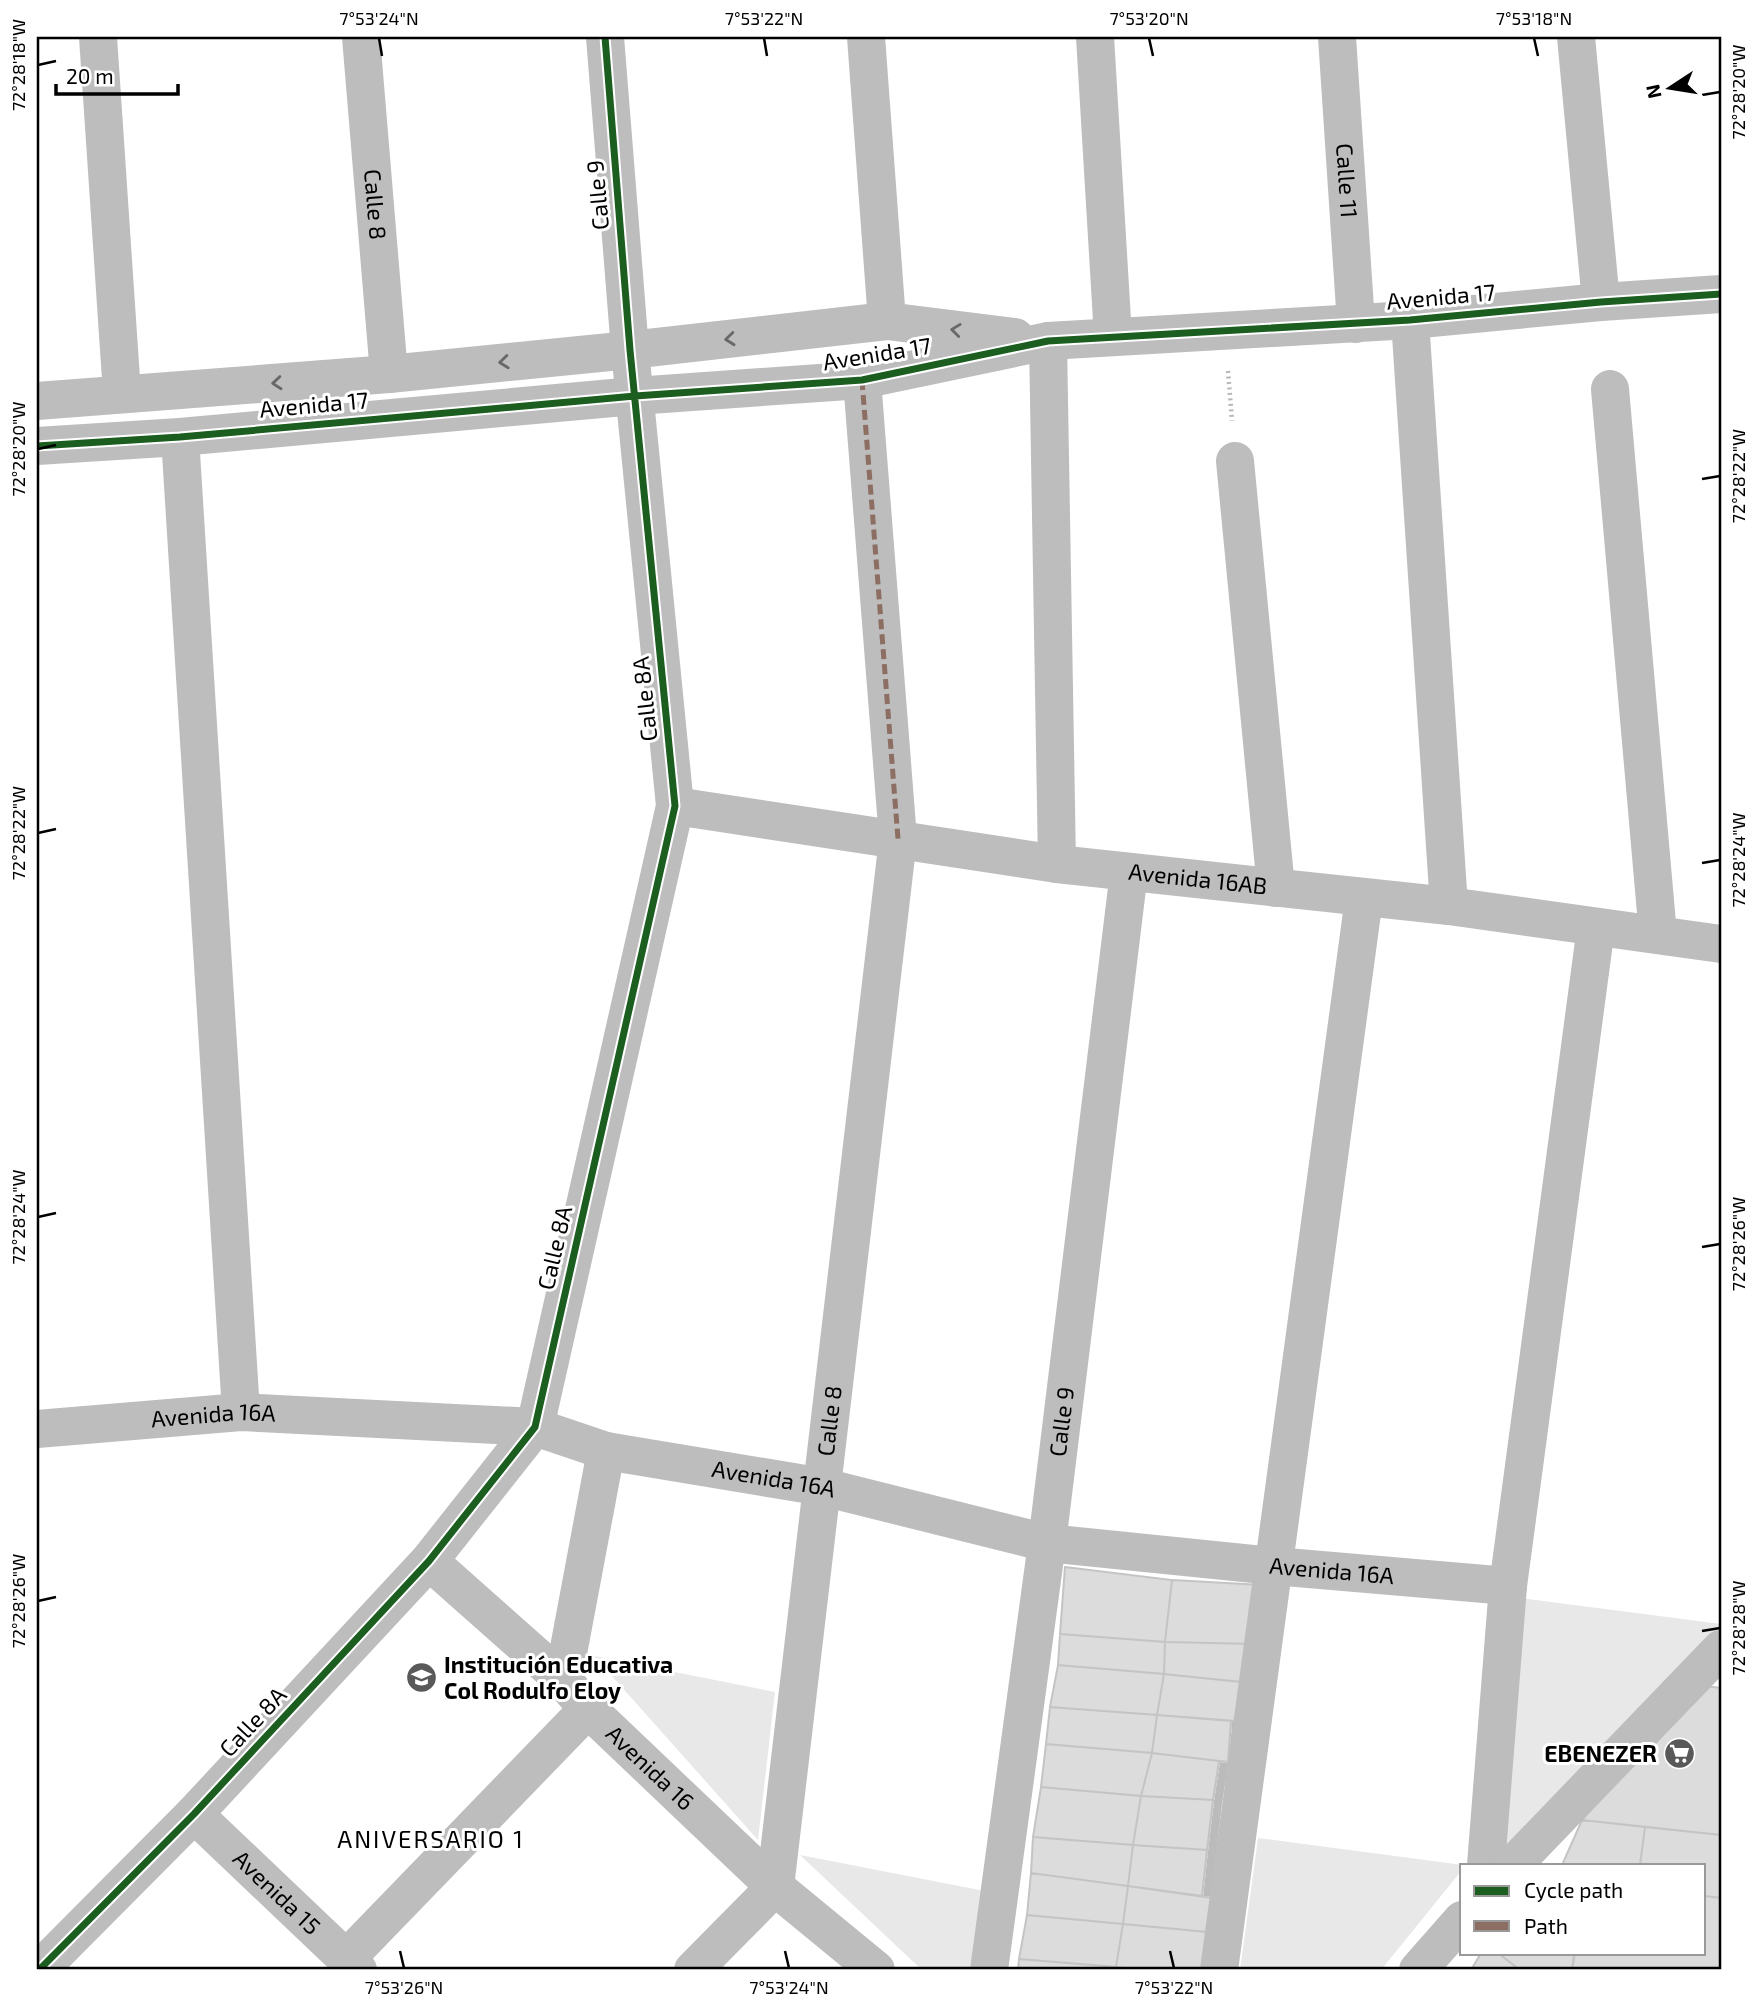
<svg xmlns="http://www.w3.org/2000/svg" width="1758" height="2007" viewBox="0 0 1758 2007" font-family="'Exo 2',sans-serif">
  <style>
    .green { fill: #e8e8e8 }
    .building { fill: #dcdcdc; stroke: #c4c4c4; stroke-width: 2; filter: url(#shadow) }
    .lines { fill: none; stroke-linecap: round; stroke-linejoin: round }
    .path { stroke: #b8b8b8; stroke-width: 4.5; stroke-dasharray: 2 3.5; stroke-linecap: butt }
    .minor { stroke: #bdbdbd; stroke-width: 38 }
    .quiet { stroke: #8d6e63; stroke-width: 5; stroke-dasharray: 10 5; stroke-linecap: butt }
    .cycleway-casing { stroke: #fff; stroke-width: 11 }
    .cycleway { stroke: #1b5e20; stroke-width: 7 }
    .oneway { stroke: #686868 }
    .ticks { fill: none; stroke: #000; stroke-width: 2.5 }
    .labels { text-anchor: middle; stroke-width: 6; stroke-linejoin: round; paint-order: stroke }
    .street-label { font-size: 23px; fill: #000; stroke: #fff }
    .poi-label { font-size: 23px; font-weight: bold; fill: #000; stroke: #fff; text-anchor: start }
    .neighbourhood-label { font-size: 24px; letter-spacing: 2px; fill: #000; stroke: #fff }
    .neatline { fill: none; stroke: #000; stroke-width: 2.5 }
    .ticks-label { font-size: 18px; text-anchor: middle; fill: #000 }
  </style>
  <defs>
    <filter id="shadow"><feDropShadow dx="8" dy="4.5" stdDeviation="0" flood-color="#0004"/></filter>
  </defs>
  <rect width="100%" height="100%" fill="#fff"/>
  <!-- green -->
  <path class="green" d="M1520,1598L1721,1624V1634L1500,1865Z
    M594,1656L775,1692L758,1840Z
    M1258,1838L1463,1865L1462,1870L1381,1970H1240Z
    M800,1855L990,1892L969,1970H922Z"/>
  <!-- building -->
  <path class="building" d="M1065,1567L1172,1580L1165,1642L1060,1634Z
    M1172,1580L1262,1585L1254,1644L1165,1642Z
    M1060,1634L1165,1642L1164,1674L1058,1665Z
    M1165,1642L1254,1644L1250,1683L1164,1674Z
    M1058,1665L1164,1674L1157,1715L1050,1707Z
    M1164,1674L1241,1682L1236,1721L1157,1715Z
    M1696,1685L1721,1688V1835L1582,1820Z
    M1050,1707L1157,1715L1152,1753L1046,1744Z
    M1157,1715L1231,1721L1228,1762L1152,1753Z
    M1046,1744L1152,1753L1141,1796L1041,1787Z
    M1152,1753L1219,1761L1213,1800L1141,1796Z
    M1041,1787L1141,1796L1133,1845L1033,1837Z
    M1141,1796L1213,1800L1207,1850L1133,1845Z
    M1582,1820L1645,1827L1640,1865H1562Z
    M1645,1827L1721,1835V1898L1704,1896V1865H1640Z
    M1033,1837L1133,1845L1128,1886L1031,1873Z
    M1133,1845L1207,1850L1202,1896L1128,1886Z
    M1031,1873L1128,1886L1123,1924L1027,1915Z
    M1128,1886L1212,1898L1207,1932L1123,1924Z
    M1704,1896L1721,1898V1970H1572L1575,1953H1704Z
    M1027,1915L1123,1924L1116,1967L1019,1959Z
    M1123,1924L1207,1932L1203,1970H1142L1116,1967Z
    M1481,1953H1498L1520,1970H1471Z
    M1498,1953H1571L1574,1955L1572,1970H1520Z
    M1019,1959L1116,1967L1115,1970H1018Z"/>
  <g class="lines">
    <!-- path -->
    <path class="path" d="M1228,371L1232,421"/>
    <!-- minor -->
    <g class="minor">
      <path d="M98,37L122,394"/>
      <path id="s1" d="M361,37L389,374"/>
      <path d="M866,37L887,321"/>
      <path d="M1095,37L1113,337"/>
      <path id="s2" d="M1337,37L1356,324"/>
      <path d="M1576,37L1601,302"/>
      <path d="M1410,320L1449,906"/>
      <path d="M1048,341L1057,864"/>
      <path d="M1610,389L1658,935"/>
      <path d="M37,401L389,374L630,350L887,321L1015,337"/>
      <path d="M180,437L241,1412"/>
      <path d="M37,446L180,437L635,396L862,380L1048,341L1410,320L1601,302L1721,294"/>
      <path d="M1235,461L1276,888"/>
      <path id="s3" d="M675,806L1057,864L1449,906L1721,944"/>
      <path id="s4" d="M37,1429L241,1412L535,1427L606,1451L823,1487L1047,1543L1274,1566L1508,1586"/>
      <path id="s5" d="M429,1561L563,1680L588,1709L775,1887L876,1970"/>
      <path d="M563,1680L606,1451"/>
      <path id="s6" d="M194,1814L358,1970"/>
      <path d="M1486,1865L1508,1586L1596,927"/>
      <path d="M1513,1865L1721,1649"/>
      <path d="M346,1959L588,1709"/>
      <path d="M39,1970L194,1814L429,1561L535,1427L675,806L630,350L605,37"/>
      <path id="s7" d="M693,1970L775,1887L898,839L862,380"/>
      <path id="s8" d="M989,1970L1047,1543L1129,872"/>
      <path d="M1219,1970L1364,898"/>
      <path d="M1418,1970L1462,1920"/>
    </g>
    <!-- quiet -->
    <path class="quiet" d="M862,380L898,839"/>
    <defs>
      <path id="cycleway" d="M37,446L180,437L635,396L862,380L1048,341L1410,320L1601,302L1721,294
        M39,1970L194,1814L429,1561L535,1427L675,806L630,350L605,37"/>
    </defs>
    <!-- cycleway casing -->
    <use href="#cycleway" class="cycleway-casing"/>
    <!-- cycleway -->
    <use href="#cycleway" class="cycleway"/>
  </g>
  <!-- one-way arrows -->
  <defs><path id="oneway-chevron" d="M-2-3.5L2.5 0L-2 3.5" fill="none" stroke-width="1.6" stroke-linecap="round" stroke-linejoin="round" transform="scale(1.75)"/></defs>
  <g class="oneway">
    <use href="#oneway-chevron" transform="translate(956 330) rotate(-173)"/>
    <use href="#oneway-chevron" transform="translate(730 339) rotate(174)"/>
    <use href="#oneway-chevron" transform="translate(504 362) rotate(174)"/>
    <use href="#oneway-chevron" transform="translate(277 383) rotate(175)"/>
  </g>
  <!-- ticks -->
  <path class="ticks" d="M379,38L382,56M764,38L767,56M1149,38L1153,56M1534,38L1538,56M38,65L56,61M1702,95L1720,92M38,449L56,445M1702,479L1720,476M38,833L56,829M1702,863L1720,860M38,1217L56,1213M1702,1247L1720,1244M38,1601L56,1597M1702,1631L1720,1628M400,1951L404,1968M785,1951L789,1968M1170,1951L1174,1968"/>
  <!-- icons -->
  <defs>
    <symbol id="school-disc" viewBox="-11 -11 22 22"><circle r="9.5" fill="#595959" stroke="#fff"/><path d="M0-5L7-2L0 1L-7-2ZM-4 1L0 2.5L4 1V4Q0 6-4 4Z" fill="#fff"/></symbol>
    <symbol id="supermarket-disc" viewBox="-11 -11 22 22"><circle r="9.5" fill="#595959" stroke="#fff"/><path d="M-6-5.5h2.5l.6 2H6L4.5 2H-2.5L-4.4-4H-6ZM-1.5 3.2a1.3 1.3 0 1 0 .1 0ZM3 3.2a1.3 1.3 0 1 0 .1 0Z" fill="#fff"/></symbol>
  </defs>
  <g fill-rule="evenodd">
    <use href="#school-disc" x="404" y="1660" width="35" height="35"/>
    <use href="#supermarket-disc" x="1662" y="1736" width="35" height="35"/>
  </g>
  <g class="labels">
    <!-- street labels -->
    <g class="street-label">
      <text dy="8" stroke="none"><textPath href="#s2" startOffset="144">Calle 11</textPath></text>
      <text transform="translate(598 195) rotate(-95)" y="8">Calle 9</text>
      <text dy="8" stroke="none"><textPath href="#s1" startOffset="168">Calle 8</textPath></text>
      <text transform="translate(1441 297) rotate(-5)" y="8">Avenida 17</text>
      <text transform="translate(877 354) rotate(-9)" y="8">Avenida 17</text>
      <text transform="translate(314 405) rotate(-5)" y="8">Avenida 17</text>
      <text transform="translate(645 699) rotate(-96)" y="8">Calle 8A</text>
      <text dy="8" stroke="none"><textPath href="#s3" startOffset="528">Avenida 16AB</textPath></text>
      <text transform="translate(555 1248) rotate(-77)" y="8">Calle 8A</text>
      <text dy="8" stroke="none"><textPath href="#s4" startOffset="177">Avenida 16A</textPath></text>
      <text dy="8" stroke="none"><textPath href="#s7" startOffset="586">Calle 8</textPath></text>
      <text dy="8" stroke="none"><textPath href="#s8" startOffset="553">Calle 9</textPath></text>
      <text dy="8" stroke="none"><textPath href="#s4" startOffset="744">Avenida 16A</textPath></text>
      <text dy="8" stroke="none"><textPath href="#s4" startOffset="1311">Avenida 16A</textPath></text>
      <text transform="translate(253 1722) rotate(-47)" y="8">Calle 8A</text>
      <text dy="8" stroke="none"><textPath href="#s5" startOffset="303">Avenida 16</textPath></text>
      <text dy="8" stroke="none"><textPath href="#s6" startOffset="114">Avenida 15</textPath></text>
    </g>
    <!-- poi labels -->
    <g class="poi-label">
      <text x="444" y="1673">Institución Educativa<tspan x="444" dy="26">Col Rodulfo Eloy</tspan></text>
      <text x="1657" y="1762" text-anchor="end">EBENEZER</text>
    </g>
    <!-- neighbourhood labels -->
    <g class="neighbourhood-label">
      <text x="431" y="1848">ANIVERSARIO 1</text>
    </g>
  </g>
  <!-- border -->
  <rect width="1758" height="2007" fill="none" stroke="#ffffff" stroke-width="77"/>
  <!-- legend -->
  <rect x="1460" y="1864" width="245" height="91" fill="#ffffff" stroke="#999999" stroke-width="2"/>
  <rect x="1474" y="1886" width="35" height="10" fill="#1b5e20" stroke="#999999" stroke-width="2"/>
  <text x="1524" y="1898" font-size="21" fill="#000000">Cycle path</text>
  <rect x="1474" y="1921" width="35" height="10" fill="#8d6e63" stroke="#999999" stroke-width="2"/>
  <text x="1524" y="1934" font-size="21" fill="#000000">Path</text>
  <!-- north arrow -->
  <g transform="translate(1670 88) rotate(258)" stroke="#ffffff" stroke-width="5" paint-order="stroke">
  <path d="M0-5L12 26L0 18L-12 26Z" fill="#000000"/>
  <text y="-10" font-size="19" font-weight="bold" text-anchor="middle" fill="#000000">N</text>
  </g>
  <!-- scale -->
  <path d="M56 84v10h122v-10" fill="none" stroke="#000000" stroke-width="3.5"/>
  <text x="66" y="84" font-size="21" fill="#000000" stroke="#ffffff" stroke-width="5" paint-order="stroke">20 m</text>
  <rect x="38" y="38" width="1682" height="1930" class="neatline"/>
  <g class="ticks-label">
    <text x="379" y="25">7°53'24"N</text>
    <text x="764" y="25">7°53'22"N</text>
    <text x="1149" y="25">7°53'20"N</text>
    <text x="1534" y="25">7°53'18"N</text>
    <text transform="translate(19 65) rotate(-90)" y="6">72°28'18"W</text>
    <text transform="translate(1739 92) rotate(-90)" y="6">72°28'20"W</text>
    <text transform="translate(19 449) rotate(-90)" y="6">72°28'20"W</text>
    <text transform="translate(1739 476) rotate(-90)" y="6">72°28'22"W</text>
    <text transform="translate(19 833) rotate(-90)" y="6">72°28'22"W</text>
    <text transform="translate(1739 860) rotate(-90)" y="6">72°28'24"W</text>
    <text transform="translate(19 1217) rotate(-90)" y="6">72°28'24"W</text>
    <text transform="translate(1739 1244) rotate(-90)" y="6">72°28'26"W</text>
    <text transform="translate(19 1601) rotate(-90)" y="6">72°28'26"W</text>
    <text transform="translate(1739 1628) rotate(-90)" y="6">72°28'28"W</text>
    <text x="404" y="1994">7°53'26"N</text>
    <text x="789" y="1994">7°53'24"N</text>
    <text x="1174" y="1994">7°53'22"N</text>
  </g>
</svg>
